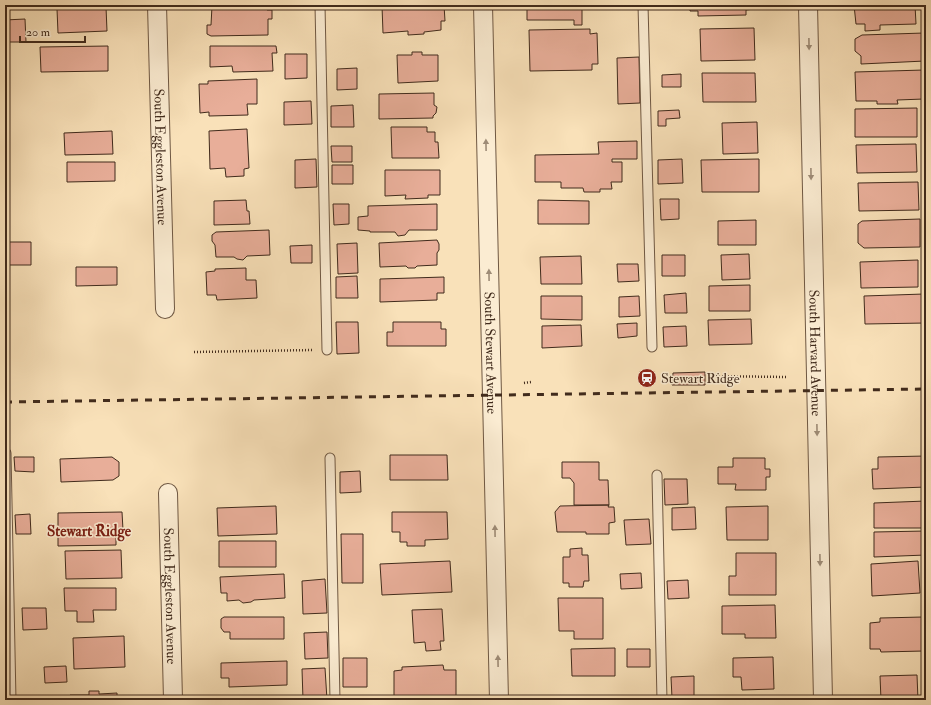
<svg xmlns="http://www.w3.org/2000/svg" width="931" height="705" viewBox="0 0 931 705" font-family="'IM FELL Double Pica',serif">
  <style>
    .building { fill: #e8ae99; stroke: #412b1c }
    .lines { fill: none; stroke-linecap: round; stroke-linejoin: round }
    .lane-casing { stroke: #6f5843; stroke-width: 11 }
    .street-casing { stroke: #6f5843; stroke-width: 20 }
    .path { stroke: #412b1c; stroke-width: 2.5; stroke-dasharray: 1 2; stroke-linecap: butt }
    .lane { stroke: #fbecd2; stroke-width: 9 }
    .street { stroke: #fbecd2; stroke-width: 18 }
    .rail { stroke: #412b1c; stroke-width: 3; stroke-dasharray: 7 7; stroke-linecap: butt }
    .oneway { fill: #9e8c77 }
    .labels { text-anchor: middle; stroke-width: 3; stroke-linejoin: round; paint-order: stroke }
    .street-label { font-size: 14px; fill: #412b1c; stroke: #fbecd2 }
    .poi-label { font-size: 14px; fill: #412b1c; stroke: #fbecd2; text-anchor: start }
    .neighbourhood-label { font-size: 15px; font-weight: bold; fill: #7a1f14; stroke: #fbecd2 }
  </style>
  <rect width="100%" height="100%" fill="#f9e1b9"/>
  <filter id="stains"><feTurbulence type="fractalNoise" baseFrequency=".005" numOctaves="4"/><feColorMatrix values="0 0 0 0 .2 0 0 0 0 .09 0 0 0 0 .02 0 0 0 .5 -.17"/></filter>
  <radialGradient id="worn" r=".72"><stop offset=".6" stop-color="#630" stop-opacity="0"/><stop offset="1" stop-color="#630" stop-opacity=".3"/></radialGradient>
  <!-- building -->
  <path class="building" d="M210,5H266L267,10H272V19H268V35L211,36L207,34V25H211L212,6Z
    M444,5L445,21H441V30L424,32V34L408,35V31L383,33L382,6Z
    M527,5H582V25H574V20H527Z
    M690,5H755V9L746,10V15L698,16V11H690Z
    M854,5H915L916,24L880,25V30L865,31V24H856Z
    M106,7L107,31L58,33L57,9Z
    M25,19L26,42H5V20Z
    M754,28L755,60L701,61L700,29Z
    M590,29V34L597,33L598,64H592V70L530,71L529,30Z
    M924,33L925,61L861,64V56L855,51V39L862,35Z
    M108,46V71L41,72L40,47Z
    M210,46H276L277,53H272L273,71L233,72L232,66L210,67Z
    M412,52H422V55H438V81L398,83L397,55H412Z
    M285,54H307V78L285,79Z
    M639,57L640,103L618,104L617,58Z
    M357,68V89L337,90V69Z
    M924,70V99L897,100L898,104H877V101H856L855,72Z
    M702,73H755L756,102H703Z
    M681,74V87H662V75Z
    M257,79V104H247L248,115L209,116V112L200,113L199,84H208V81Z
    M434,93V105L437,107L436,113L433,116V118L379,119V94Z
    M311,101L312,124L284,125V102Z
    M353,105L354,127H331V106Z
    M917,108V137H855V109Z
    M679,110L680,118L666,119V126H658V111Z
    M757,122L758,153L723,154L722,123Z
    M391,127H427V132H435V142H438L439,158H392Z
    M247,129L249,168L244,169V176L226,177L225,168L210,169L209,131Z
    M112,131L113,154L65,155L64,133Z
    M637,141V159H612V162H622V182H611L612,189H600V192H584L583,188H561V182H535V155L599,154L598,142Z
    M916,144L917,172L857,173L856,145Z
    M331,146H352V162H332Z
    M316,159L317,187L295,188V160Z
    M682,159L683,183L658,184V160Z
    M759,159V192H702L701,160Z
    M67,162H115V181L67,182Z
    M332,165H353V184H332Z
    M385,170H440V195H428V198L405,199L406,195L385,196Z
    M918,182L919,210L859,211L858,183Z
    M660,199H679V219L661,220Z
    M246,200L247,211H249L250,224L214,225V201Z
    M538,200L589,201V224H538Z
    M333,204H349V224L334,225Z
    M437,204V230H409L405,235L398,236L395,232H370V231L358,230V217L368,216V206Z
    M920,219V247L864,248L858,243V224L862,221Z
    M756,220V245H718V221Z
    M269,230L270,255L247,256L243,260L237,259L234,257H216L215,245L212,241V235L216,232Z
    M437,240L439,244V250L437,253V265L417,266L415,268H408L406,266L380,267L379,243Z
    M9,242H31V265H9Z
    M357,243L358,273L338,274L337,244Z
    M312,245V263H291L290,246Z
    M749,254L750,279L722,280L721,255Z
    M662,255H685V276H662Z
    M581,256L582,284H541L540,257Z
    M918,260V287L861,288L860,262Z
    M617,264H638L639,281L618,282Z
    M76,267H117V285L76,286Z
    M246,268V280H256L257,298L217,300L216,295H207L206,272L215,271V269Z
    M357,276L358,298H336V277Z
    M444,277V293H437V300L380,302V279Z
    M750,285V311H709V286Z
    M686,293L687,313H665L664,295Z
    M924,294V311H926V323L865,324L864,296Z
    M541,296H582V320L541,319Z
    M639,296L640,316L619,317V297Z
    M751,319L752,344L709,345L708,320Z
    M336,322H358L359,353L337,354Z
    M393,322H441V329H446V346H387V332H393Z
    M637,323V336L618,338L617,324Z
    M581,325L582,346L542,348V326Z
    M686,326L687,346L664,347L663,327Z
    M705,372V385H672L673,373Z
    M390,455H447L448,480H390Z
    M926,456V487L873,489L872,469H878V457Z
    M14,457H34V472L15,471Z
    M112,457L119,462V476L113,480L61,482L60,459Z
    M733,458H765V469H770V477H766V490H735L736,484H718V467H733Z
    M562,462H599V480H608L609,505H574V483L570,478H562Z
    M360,471L361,492L340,493V472Z
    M664,479H687L688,504L665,505Z
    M926,501V528H874V503Z
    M609,505L608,507H614L615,522L609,523V534H586V532H557L555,512L560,506Z
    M276,506L277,534L218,536L217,508Z
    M768,506V540H727L726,507Z
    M695,507L696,529L672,530V508Z
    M122,512L123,530H116V545L58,546V513Z
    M392,512H447L448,539L425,540V546H407V542H400V532H392Z
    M30,514L31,534H16L15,515Z
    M649,519L651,544L626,545L624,520Z
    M926,531V555L874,557V532Z
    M341,534H363V583H342Z
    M219,541H276V567H219Z
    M582,548V555H588L589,581H584L583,587H569V583H563V557H570V549Z
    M121,550L122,578L66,579L65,551Z
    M736,553H776V595H729V576H736Z
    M450,561L452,592L382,595L380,564Z
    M918,561L920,593L872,596L871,564Z
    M641,573L642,588L621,589L620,574Z
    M284,574L285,598L254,600L251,602L243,603L239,600L227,601V593H221L220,577Z
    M325,579L327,613L303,614L302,581Z
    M688,580L689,598L668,599L667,581Z
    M64,588H116V610H93L94,622H77V611H65Z
    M558,598H603V639H574V631H559Z
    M775,605L776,638H745V634H722V606Z
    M22,608H46L47,629L23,630Z
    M442,609L444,641H440L441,650L426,651L425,642L414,643L412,610Z
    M224,617H284V639H230V632H224L221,628V619Z
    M923,617L924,651L881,652L880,649H870V623L880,622V618Z
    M327,632L328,658L305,659L304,633Z
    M124,636L125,667L74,669L73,638Z
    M615,648V676H572L571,649Z
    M627,649H650V667H627Z
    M773,657L774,689L742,690L741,677H733V658Z
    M343,658H367V687H343Z
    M287,661V685L229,687V678H221V663Z
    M443,665L444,670H456V696L444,697L445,700H394V671L402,670V667Z
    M66,666L67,682L45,683L44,667Z
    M325,668L327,700H303L302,669Z
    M917,675L918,700H881L880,676Z
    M694,676V697L672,698L671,677Z
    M89,691H99V694L117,693V697H126V700H70V695H89Z"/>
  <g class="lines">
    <defs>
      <path id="lane" d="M320,5L327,350
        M643,5L652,347
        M6,453L11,700
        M330,458L335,700
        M657,475L662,700"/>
      <g id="street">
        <path id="s1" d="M157,5L165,309"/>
        <path id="s2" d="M483,5L499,700"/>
        <path id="s3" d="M808,5L823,700"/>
        <path id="s4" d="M168,493L173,700"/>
      </g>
    </defs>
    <!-- lane casing -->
    <use href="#lane" class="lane-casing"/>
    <!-- street casing -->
    <use href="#street" class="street-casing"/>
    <!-- path -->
    <path class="path" d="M194,352L313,350
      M707,376L786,377
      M524,383L531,382"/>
    <!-- lane -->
    <use href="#lane" class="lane"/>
    <!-- street -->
    <use href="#street" class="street"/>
    <!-- rail -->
    <path class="rail" d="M5,402L926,389"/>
  </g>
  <!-- one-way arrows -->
  <defs><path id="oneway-solid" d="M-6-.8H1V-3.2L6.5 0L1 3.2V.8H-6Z"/></defs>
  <g class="oneway">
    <use href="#oneway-solid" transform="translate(809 44) rotate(89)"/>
    <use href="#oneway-solid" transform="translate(486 145) rotate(-91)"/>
    <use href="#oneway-solid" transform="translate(811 174) rotate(89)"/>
    <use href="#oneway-solid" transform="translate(489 275) rotate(-91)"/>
    <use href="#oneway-solid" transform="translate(817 430) rotate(89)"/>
    <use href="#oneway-solid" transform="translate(495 531) rotate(-91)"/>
    <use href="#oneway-solid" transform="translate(820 560) rotate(89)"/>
    <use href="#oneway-solid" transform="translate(498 661) rotate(-91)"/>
  </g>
  <!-- icons -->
  <defs>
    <symbol id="station-disc" viewBox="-11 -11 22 22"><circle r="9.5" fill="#8f2418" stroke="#fbecd2"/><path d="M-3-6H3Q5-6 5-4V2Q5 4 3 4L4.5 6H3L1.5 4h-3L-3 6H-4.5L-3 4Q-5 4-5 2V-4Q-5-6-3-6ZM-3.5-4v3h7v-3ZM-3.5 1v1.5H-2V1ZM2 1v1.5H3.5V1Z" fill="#fff"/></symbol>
  </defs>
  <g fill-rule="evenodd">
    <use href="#station-disc" x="636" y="367" width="22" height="22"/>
  </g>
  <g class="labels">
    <!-- street labels -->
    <g class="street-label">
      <text dy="5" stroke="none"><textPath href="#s1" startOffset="152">South Eggleston Avenue</textPath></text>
      <text dy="5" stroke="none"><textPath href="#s2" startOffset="348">South Stewart Avenue</textPath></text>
      <text dy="5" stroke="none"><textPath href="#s3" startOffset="348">South Harvard Avenue</textPath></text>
      <text dy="5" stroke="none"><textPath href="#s4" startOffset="103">South Eggleston Avenue</textPath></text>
    </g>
    <!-- poi labels -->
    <g class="poi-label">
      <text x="661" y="383">Stewart Ridge</text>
    </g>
    <!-- neighbourhood labels -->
    <g class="neighbourhood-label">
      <text x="89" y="536">Stewart Ridge</text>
    </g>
  </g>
  <!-- margin -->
  <rect width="931" height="705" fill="none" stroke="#f9e1b9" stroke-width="20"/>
  <rect x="6" y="6" width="919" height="693" fill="none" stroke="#412b1c" stroke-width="2"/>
  <rect x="10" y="10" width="911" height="685" fill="none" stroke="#412b1c"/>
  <!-- scale -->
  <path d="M20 36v6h65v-6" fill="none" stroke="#412b1c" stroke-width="2"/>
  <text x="26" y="36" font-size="12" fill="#412b1c" stroke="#fbecd2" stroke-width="3" paint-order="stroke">20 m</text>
  <rect width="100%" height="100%" filter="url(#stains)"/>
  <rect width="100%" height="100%" fill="url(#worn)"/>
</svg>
